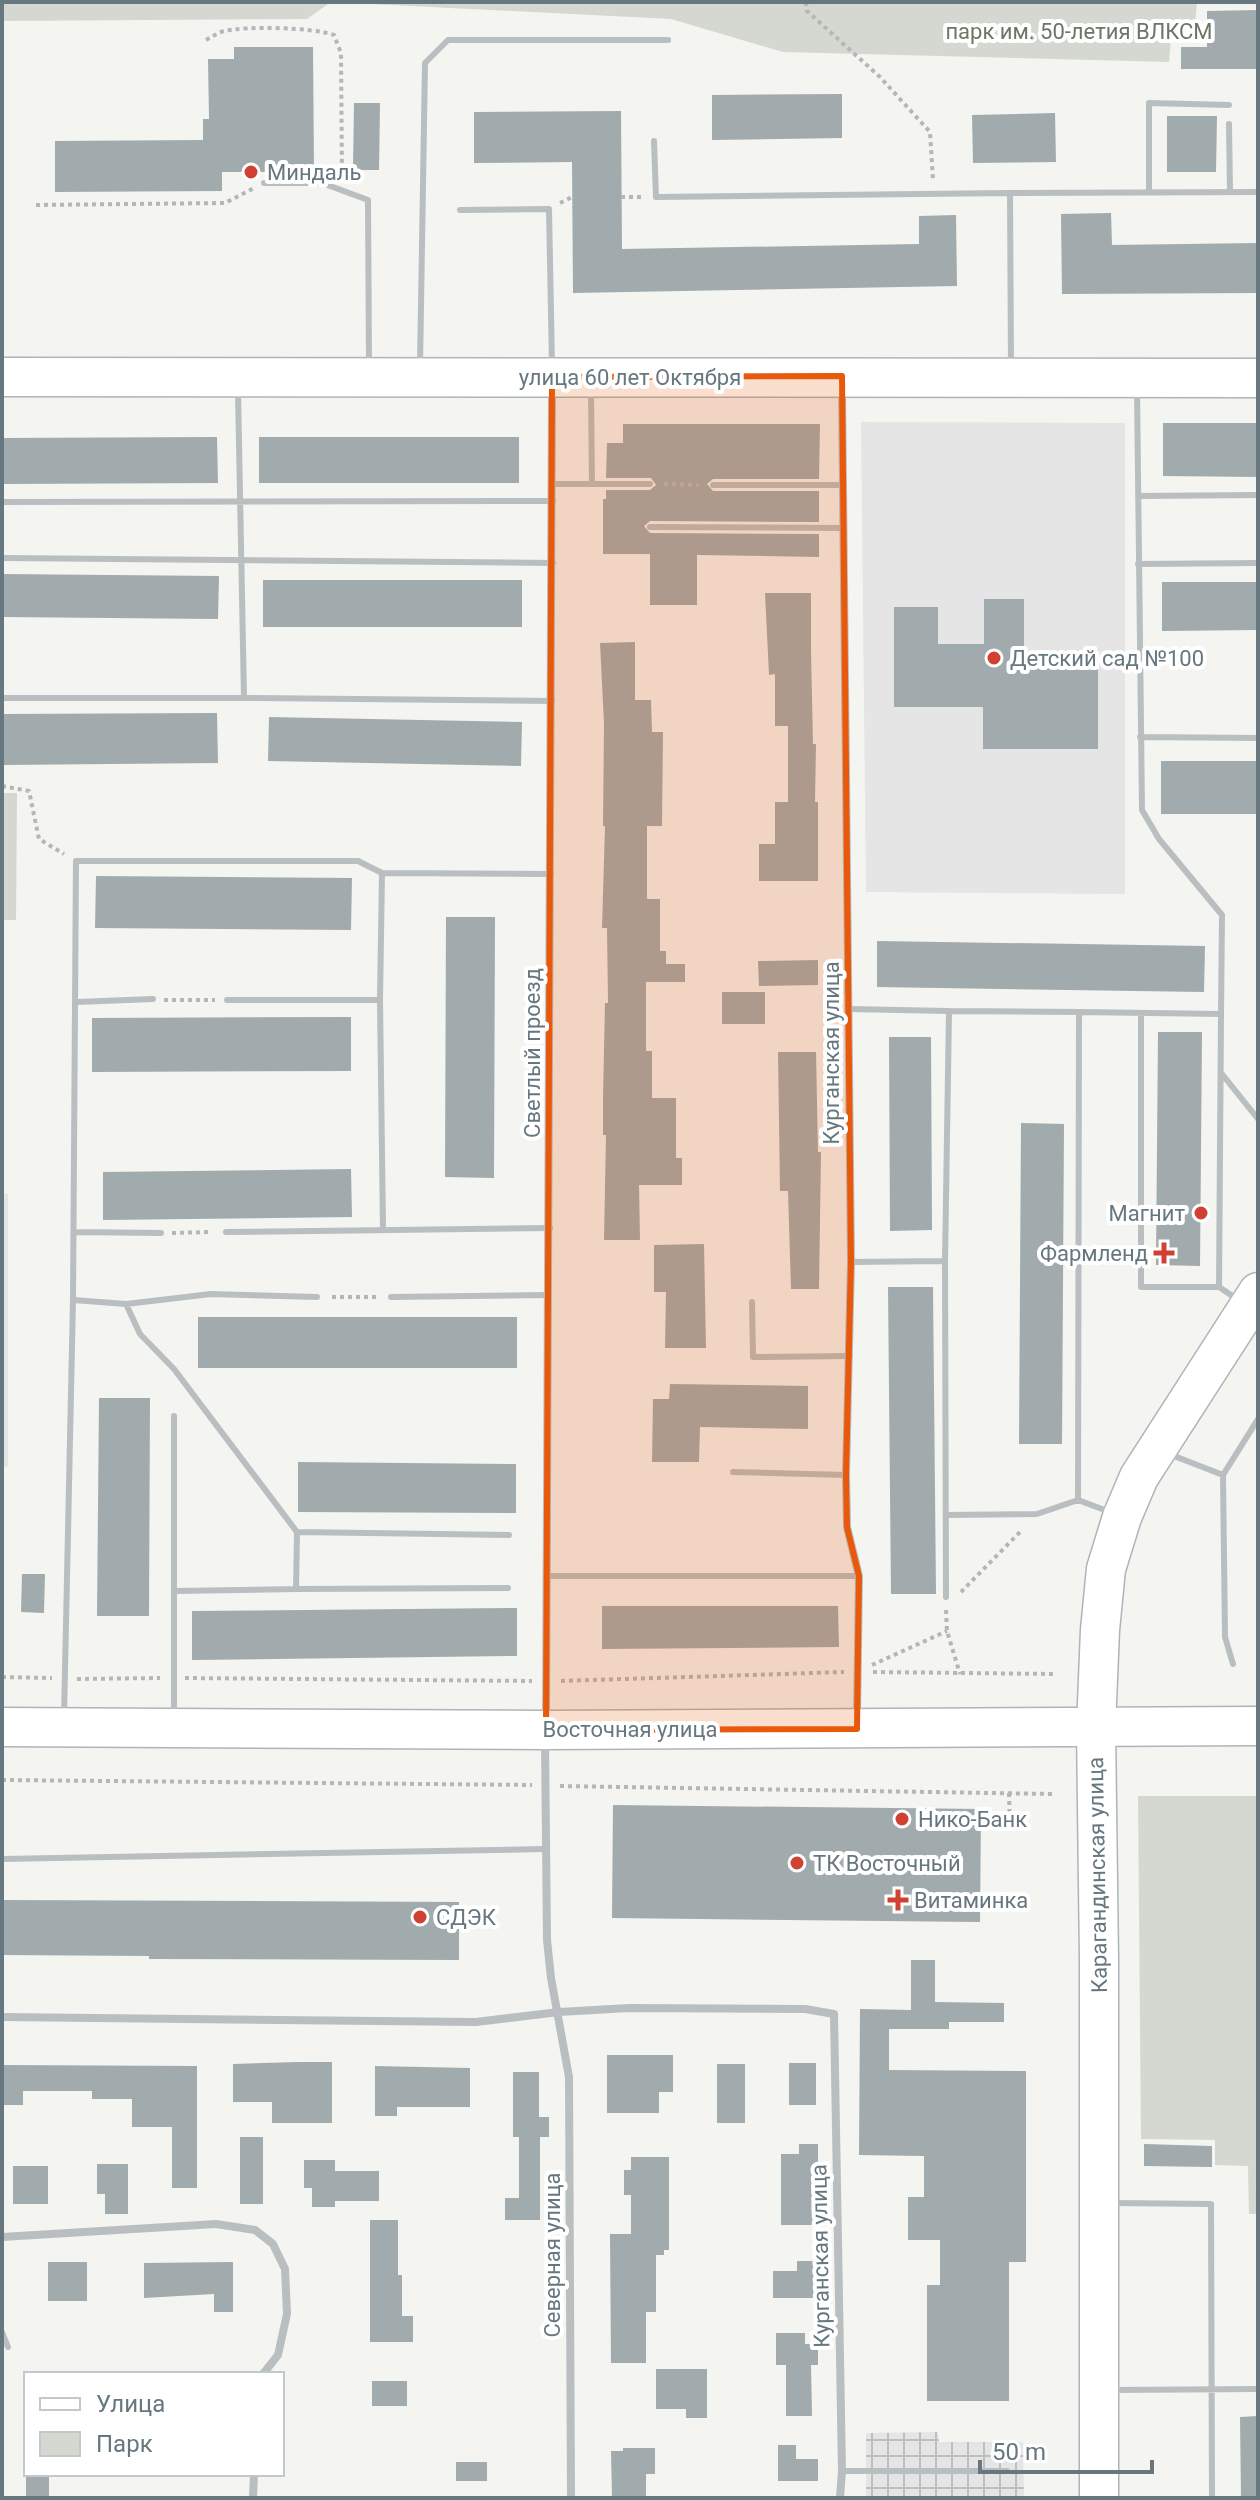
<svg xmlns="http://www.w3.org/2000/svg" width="1260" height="2500" viewBox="0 0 1260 2500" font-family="Roboto,sans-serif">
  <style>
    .built { fill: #e4e5e4 }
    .industrial { fill: url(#industrial-grid) }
    .green { fill: #d4d8d0 }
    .building { fill: #a1aaad }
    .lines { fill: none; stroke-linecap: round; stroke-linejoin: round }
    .secondary-casing { stroke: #aeb4b7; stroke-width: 41 }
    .path { stroke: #b3b7b9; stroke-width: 4; stroke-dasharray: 4 4; stroke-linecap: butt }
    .service { stroke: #b9bec0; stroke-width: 6 }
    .minor { stroke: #b9bec0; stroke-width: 8 }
    .secondary { stroke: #fff; stroke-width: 38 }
    .marked { fill: #e8590c; fill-opacity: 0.2; stroke: #e8590c; stroke-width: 6; stroke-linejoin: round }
    .poi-dot { fill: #d14133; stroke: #fff; stroke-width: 3 }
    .labels { text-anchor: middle; stroke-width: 8; stroke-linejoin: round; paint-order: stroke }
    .park-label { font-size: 22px; fill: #6a7764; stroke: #fff }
    .poi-label { font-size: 22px; fill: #66777f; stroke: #fff; text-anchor: start }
    .street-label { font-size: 22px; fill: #66777f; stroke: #fff }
  </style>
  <defs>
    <pattern id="industrial-grid" width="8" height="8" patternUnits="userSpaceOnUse" patternTransform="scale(2)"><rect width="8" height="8" fill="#e4e5e4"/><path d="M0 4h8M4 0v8" fill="none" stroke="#bdbebe"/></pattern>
  </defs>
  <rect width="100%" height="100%" fill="#f4f4f1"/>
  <!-- built -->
  <path class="built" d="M861,422L1125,423V894L866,892Z
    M2,1194H8V1467L2,1466Z"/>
  <!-- industrial -->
  <path class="industrial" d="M938,2432L939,2442H1023L1024,2498H866V2433Z"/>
  <!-- green -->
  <path class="green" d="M2,2H1197L1195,24L1171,38L1169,62L783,52L671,19L331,2L307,19L2,21Z
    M2,793H17L16,920H2Z
    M1138,1796H1258V2214H1249L1248,2166L1215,2165V2140L1141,2139Z"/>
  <!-- building -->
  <path class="building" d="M1258,10V69H1181V47H1207V11Z
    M234,47H313L314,172H222V191L55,192V141L203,140V119H209L208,59H234Z
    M842,94V138L712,140V95Z
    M354,103H380L379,170H353Z
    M621,111L622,249L919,244V216L956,215L957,286L573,293L572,162L474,163V112Z
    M1055,113L1056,162L973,163L972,115Z
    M1167,116H1217L1216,172H1167Z
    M1111,213L1112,245L1258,243V293L1062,294L1061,214Z
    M1163,423H1258V477L1163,476Z
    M623,424H820L819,479H713L707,484L713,491H819V522L650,521L644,526L650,533L819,534V557L697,555V605H650V554H603V499H606V490H650L656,485L651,478H606L607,443H623Z
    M217,437L218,483L2,484V438Z
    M259,437H519V483H259Z
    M2,574L219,576L218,619L2,617Z
    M263,580H522V627H263Z
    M1162,582H1258V630L1162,631Z
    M765,593H811V651L813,744H816L815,802H818V881H759V844H775V802H788V726H775V674L769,675Z
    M984,599H1024V651L1098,650V749H983V707H894V607H938V644H984Z
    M635,642V700H651L652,732H663L662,826H647V899H660V951H666V964H685V982H646V1051H652V1098H676V1158H682V1185H639L640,1240H604L606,1135H603V1097L605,1003H608L607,928H602L605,826H603L604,724L600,643Z
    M217,713L218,763L2,765V714Z
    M269,717L522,722L521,766L268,761Z
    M1161,761H1258V814H1161Z
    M96,876L352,878L351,930L95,928Z
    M446,917H495L494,1178L445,1177Z
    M877,941L1205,946L1204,992L877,987Z
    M818,960V985L759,986L758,961Z
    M722,992H765V1024H722Z
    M351,1017V1071L92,1072V1018Z
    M1158,1032H1202L1200,1266L1156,1265Z
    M889,1037H931L932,1230L890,1231Z
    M778,1052H816L818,1152H821L819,1289H791L788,1191H780Z
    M1021,1123L1064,1124L1062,1444H1019Z
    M351,1169L352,1217L103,1220V1172Z
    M704,1244L706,1348H665L666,1292H654V1245Z
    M888,1287H933L936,1594H891Z
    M198,1317H517V1368H198Z
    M670,1384L808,1386V1429L700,1427L699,1462H652L653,1399H669Z
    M99,1398H150L149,1616H97Z
    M298,1462L516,1464V1513L298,1512Z
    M22,1574H45L44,1613L21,1612Z
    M602,1606H838L839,1647L602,1649Z
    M517,1608V1656L192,1660V1611Z
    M613,1805L981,1809L980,1922L612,1918Z
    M2,1900L459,1902V1960L149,1959V1956L2,1955Z
    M911,1960H935V2002L1004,2003V2022H949V2029H889V2070L1026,2071V2262H1009V2401H927V2285H940V2240H908V2197H924V2156L859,2155L860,2009L911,2010Z
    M607,2055H673V2092H659V2113H607Z
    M298,2062H332V2123H272V2102H233V2064Z
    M789,2063H816V2105H789Z
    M717,2064H745V2123H717Z
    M2,2065L197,2066V2188H172V2127H132V2099H92V2091H23V2105H2Z
    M375,2066L470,2068V2107H397V2116H375Z
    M513,2072H539V2117H549V2137H540V2220H505V2198H519V2137H513Z
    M240,2137H263V2204H240Z
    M799,2144H818V2225H781V2154H799Z
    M1144,2144L1212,2146V2167L1144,2166Z
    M631,2157H669V2250H664V2255H656V2312H646V2363H611L610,2234H631V2195H624V2170H631Z
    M304,2160H335V2171H379V2201H335V2207H312V2188H304Z
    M97,2164H128V2214H105V2194H97Z
    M13,2166H48V2204H13Z
    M370,2220H398V2275H402V2316H413V2342H370Z
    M797,2261H819V2298H773V2271H797Z
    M48,2262H87V2301H48Z
    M233,2262V2312H214V2294L144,2298V2263Z
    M776,2333H805V2344H818V2365H811L812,2416H786V2365H776Z
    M656,2369H707V2418H686V2409H656Z
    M372,2381H407V2406H372Z
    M1258,2416V2498H1241L1240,2417Z
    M778,2445H796V2459H818V2481H778Z
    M623,2448H655V2474H646V2497H612L611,2451H623Z
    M456,2462H487V2481H456Z
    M26,2474H49V2498H26Z"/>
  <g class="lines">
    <defs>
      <path id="secondary" d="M2,377L1258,378
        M2,1727L546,1730L1258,1726
        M1099,2498V1961L1096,1727L1100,1630L1106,1569L1122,1517L1139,1477L1258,1292"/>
    </defs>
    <!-- secondary casing -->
    <use href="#secondary" class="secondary-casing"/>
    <!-- path -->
    <path class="path" d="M806,2L807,11L880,77L930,132L933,180
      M206,40C212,37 217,33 224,31C246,26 312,27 334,35L341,53L342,176
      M621,197H641
      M560,203L572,197
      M36,205L225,203L254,188
      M664,484L699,485
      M2,786L29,791L39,839L64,854
      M164,1000H215
      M172,1233L211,1232
      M332,1297H379
      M961,1592L1022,1530
      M946,1610L947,1631L960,1674
      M872,1665L947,1631
      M873,1672L1055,1674
      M2,1677L52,1678
      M185,1678L532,1681
      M77,1679L160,1678
      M561,1681L844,1672
      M2,1780L532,1785
      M560,1786L1052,1794
      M1009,1793L1010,1829"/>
    <!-- service -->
    <path class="service" d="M1229,124L1230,192
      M654,141L656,197L1010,193
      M264,183H322L368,200L369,365
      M1149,192V103L1229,105
      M460,210L549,209L552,365
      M1011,365L1010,193L1258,192
      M420,366L425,63L448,40H668
      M1137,390L1142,810L1159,839L1222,915L1221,1014
      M591,392L592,484
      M553,484H650
      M713,485H843
      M1138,496L1258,495
      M2,502L553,501
      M650,527L842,528
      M2,558L553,563
      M1138,564L1258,563
      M2,698H244L238,392
      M244,698L552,701
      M1140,737L1258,738
      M382,873L380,1000L383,1229
      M227,1000H380
      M77,1002L153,999
      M849,1009L949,1011L945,1261
      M949,1011L1079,1012L1078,1500L1110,1512
      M1079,1012L1221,1014L1219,1287L1237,1299
      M1141,1013V1287H1219
      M1222,1074L1258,1119
      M74,1232L161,1233
      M226,1232L550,1228
      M851,1262L945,1261L946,1597
      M391,1297L549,1295
      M73,1300L126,1304L211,1294L317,1297
      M752,1302L753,1357L850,1356
      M126,1304L140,1334L174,1369L297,1532L296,1589L508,1588
      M1169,1454L1223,1475L1258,1419
      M733,1472L846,1475
      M1223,1475L1225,1637L1233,1664
      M946,1515L1037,1514L1078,1500
      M297,1532L509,1535
      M548,1576H859
      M174,1591V1416
      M64,1716L73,1300L76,861H358L382,873L551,874
      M174,1717V1591L296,1589
      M2,1859L545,1849
      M1111,2203L1211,2204L1212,2498
      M2,2332L8,2347
      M1110,2390L1258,2389
      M842,2471H1007"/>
    <!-- minor -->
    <path class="minor" d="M842,388L851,1262L846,1475L847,1527L859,1576L857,1716
      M546,1719L552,389
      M545,1741L547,1940L551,1978L569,2077L571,2498
      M2,2017L476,2022L559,2012L629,2008L805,2009L834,2014L842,2471L840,2498
      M2,2237L216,2224L255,2230L273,2244L285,2269L287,2314L278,2355L263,2374
      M253,2498L254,2474"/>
    <!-- secondary -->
    <use href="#secondary" class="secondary"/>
  </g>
  <!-- marked area -->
  <path class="marked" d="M842,376L851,1262L846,1475L847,1527L859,1576L857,1729L546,1730L552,377Z"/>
  <!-- markers -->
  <g class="poi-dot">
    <circle cx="251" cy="172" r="8"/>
    <circle cx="994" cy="658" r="8"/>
    <circle cx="1201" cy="1213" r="8"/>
    <path d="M1160 1241h8v8h8v8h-8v8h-8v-8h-8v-8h8z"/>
    <circle cx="902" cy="1819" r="8"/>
    <circle cx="797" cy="1863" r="8"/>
    <path d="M894 1888h8v8h8v8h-8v8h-8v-8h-8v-8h8z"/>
    <circle cx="420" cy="1917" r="8"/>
  </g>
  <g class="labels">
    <!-- park labels -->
    <g class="park-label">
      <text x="1079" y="39">парк им. 50-летия ВЛКСМ</text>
    </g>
    <!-- poi labels -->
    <g class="poi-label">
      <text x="267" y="180">Миндаль</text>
      <text x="1010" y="666">Детский сад №100</text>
      <text x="1185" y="1221" text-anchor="end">Магнит</text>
      <text x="1148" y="1261" text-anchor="end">Фармленд</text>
      <text x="918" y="1827">Нико-Банк</text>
      <text x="813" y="1871">ТК Восточный</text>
      <text x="914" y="1908">Витаминка</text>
      <text x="436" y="1925">СДЭК</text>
    </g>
    <!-- street labels -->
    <g class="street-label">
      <text x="630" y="385">улица 60 лет Октября</text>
      <text transform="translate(532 1053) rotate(-90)" y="8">Светлый проезд</text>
      <text transform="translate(831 1053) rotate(-90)" y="8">Курганская улица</text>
      <text x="630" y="1737">Восточная улица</text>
      <text transform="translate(1097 1875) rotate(-91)" y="8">Карагандинская улица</text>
      <text transform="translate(552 2255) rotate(-90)" y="8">Северная улица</text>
      <text transform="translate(820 2256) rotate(-91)" y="8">Курганская улица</text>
    </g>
  </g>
  <!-- border -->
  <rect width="1260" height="2500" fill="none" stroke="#66777f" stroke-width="8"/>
  <!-- legend -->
  <rect x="24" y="2372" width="260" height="104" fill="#ffffff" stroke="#c2c9cc" stroke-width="2"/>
  <rect x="40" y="2398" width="40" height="12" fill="#ffffff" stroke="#c2c9cc" stroke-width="2"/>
  <text x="96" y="2412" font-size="24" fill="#66777f">Улица</text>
  <rect x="40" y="2432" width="40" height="24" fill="#d4d8d0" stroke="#c2c9cc" stroke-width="2"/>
  <text x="96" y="2452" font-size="24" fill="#66777f">Парк</text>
  <!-- scale -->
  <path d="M980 2460v12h172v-12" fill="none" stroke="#66777f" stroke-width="4"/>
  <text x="992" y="2460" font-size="24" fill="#66777f" stroke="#ffffff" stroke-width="6" paint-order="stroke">50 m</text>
</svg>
